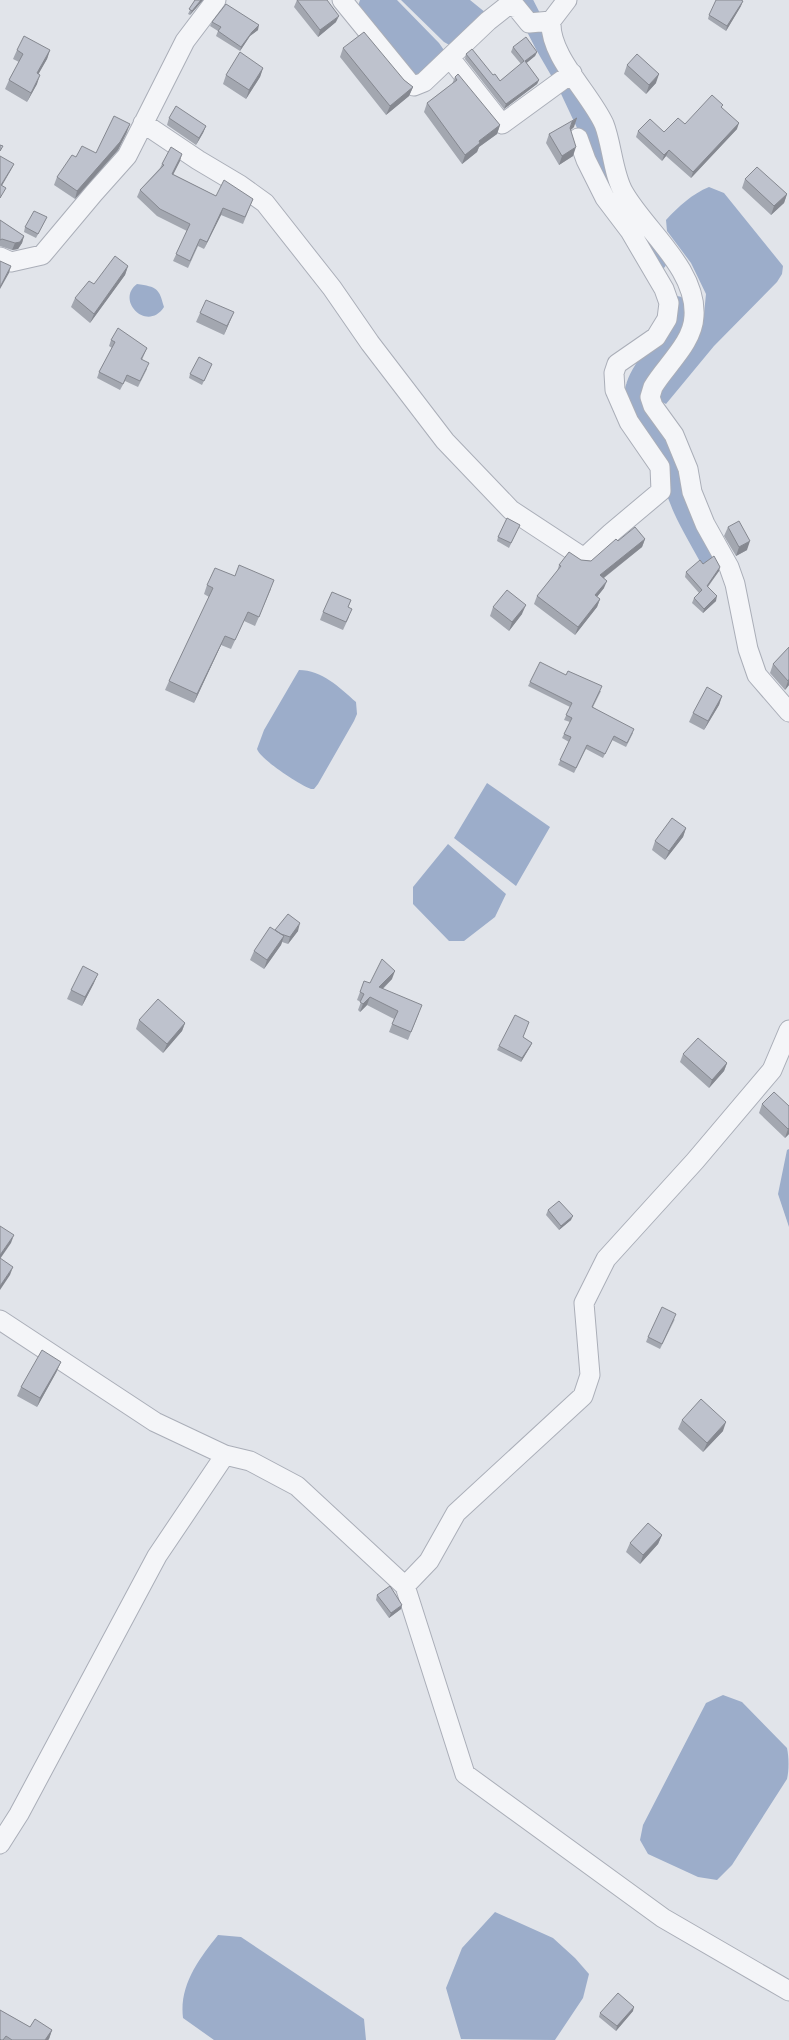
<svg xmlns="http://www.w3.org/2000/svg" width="789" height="2040" viewBox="0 0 789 2040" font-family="Roboto,sans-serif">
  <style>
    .water { fill: #9cadca }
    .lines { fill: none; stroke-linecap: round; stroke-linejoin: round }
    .canal { stroke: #9cadca; stroke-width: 20 }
    .street-casing { stroke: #aaaeb8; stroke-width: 21 }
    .street { stroke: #f4f5f8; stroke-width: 19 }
    .wall { fill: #a3a7b0 }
    .shaded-wall { fill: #858890 }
    .building { fill: #bec2cd; stroke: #858890 }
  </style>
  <rect width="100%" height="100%" fill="#e1e4ea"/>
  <!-- water -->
  <path class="water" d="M360,0H397L439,43L446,53L418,79L358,6Z
    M401,0H470L486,13L453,47L444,42Z
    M709,187L724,193L783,266L782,274L777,282L714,346L666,404L660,401V391L693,342L704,314L706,294L691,263L667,231L666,220C679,206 692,194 709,187Z
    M137,284C157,287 159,288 164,307C147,333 115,300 137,284Z
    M299,670C322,670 339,687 356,702L357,714L354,721L318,784L314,789H311C300,785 261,760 257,749L264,730Z
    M487,783L550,827L516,886L454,838Z
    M448,844L506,894L495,917L464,941H449L413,904V887Z
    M789,1149V1227L778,1194L787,1150Z
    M723,1695L742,1702L787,1748C789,1758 789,1770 787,1779L732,1865L717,1880L698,1877L648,1854L640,1840L643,1825L706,1703Z
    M495,1912L553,1938L575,1958L589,1974L583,1998L555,2040L461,2039L446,1988L462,1948Z
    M218,1935L241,1937L364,2019L366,2040H214L183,2018C179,1985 199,1959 218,1935Z"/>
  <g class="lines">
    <!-- canal -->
    <path class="canal" d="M522,0L545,45L567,83L597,147L608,178L639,226L657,261
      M677,306C678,338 645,358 636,386C631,398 645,413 651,423C659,437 668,453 672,469C673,473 672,479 674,484C681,510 697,535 710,559"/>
    <defs>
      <path id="street" d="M342,0L409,82L414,86L424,82L488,21L507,6L516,7L529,23L551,21
        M567,0L551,21C549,56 590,93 604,124C612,144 613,175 624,193C645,230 697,269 694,316C693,343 666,365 653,387L650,397L653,406L674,435L688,469L692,492L705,524L729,567L735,584L748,649L757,675L789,712
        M450,58L502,124L572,73
        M143,123L198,160L240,185L265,203L332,288L370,343L445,441L511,510L584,558L611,533L661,491L660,467L629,422L615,390L614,373L617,364L656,337L667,319L669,303L664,289L630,231L605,198L586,160L578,138
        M0,257L11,262L42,255L94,193L127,156L185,41L216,0
        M0,1320L155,1422L225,1455L157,1556L19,1814L0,1844
        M225,1455L250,1461L297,1486L405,1586L465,1774L663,1918L789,1991
        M405,1586L429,1561L456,1513L583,1396L590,1375L584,1303L606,1259L695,1161L772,1070L789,1030"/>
    </defs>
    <!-- street casing -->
    <use href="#street" class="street-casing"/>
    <!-- street -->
    <use href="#street" class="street"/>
  </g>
  <!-- wall -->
  <path class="wall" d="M195,0H203L190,15L188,14Z
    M297,0L336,22L318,37L294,7Z
    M741,6L726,31L708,19L709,15Z
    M212,22L258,30L250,36L240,51L216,36L218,31L210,26Z
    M513,47L537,52L535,56L526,63L539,80L537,84L504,109L465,59L466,54L500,81L521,64L511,52Z
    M343,48L404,80L413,87L409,96L386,115L340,57Z
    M17,50H50L47,59L38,74L37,84L27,102L5,89L9,80L19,62L13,59Z
    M627,65L656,83L646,94L624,74Z
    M263,68L260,77L246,99L223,84L226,75Z
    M455,77L500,125L497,134L479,147L477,152L462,164L424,112L427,103L452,84Z
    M722,108L737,129L691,178L666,156L662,161L636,137L638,131L664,132Z
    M169,118L206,126L203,133L196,145L167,125Z
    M574,127L571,130L573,156L559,165L546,143L549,134Z
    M127,132L118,150L75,199L54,185L57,177L76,157L96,153Z
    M180,161L173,174L216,196L253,199L243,224L221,215L204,249L198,246L188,268L173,261L187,231L157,216L137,197L140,190L160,168L162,164Z
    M745,179L787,194L784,203L771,215L742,188Z
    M47,217L36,238L24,232L25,227Z
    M0,220L24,236L22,243L18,249L12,250L0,246Z
    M128,266L125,275L90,323L71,307L75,298L94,284Z
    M234,312L224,335L196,322L200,313Z
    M111,340L147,348L142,360L147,369L138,387L125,381L120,390L97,378L99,372L112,348L109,346Z
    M212,364L202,385L189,378L190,374Z
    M520,525L509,548L497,541L498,537Z
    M728,527L747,550L736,556L724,536Z
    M645,539L642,547L604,578V588L597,597L600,599L597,607L575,635L534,604L537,596L557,572L559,565L581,560L591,561L618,541Z
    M703,564L719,571L708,587L716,601L703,613L692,603L694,598L699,593L685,577L686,572Z
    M235,576L271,589L255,626L244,621L231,649L221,645L194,703L165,690L169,681L209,597L204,594L207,585Z
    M351,600L348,607L349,617L343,630L320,620L323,612Z
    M493,607L522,614L509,631L490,616Z
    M789,647V685L785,690L770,673L773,664Z
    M530,682L601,691L593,707L633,733L626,747L612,740L603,758L586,749L574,773L558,765L569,742L562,738L570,722L564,720L570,707L528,686Z
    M722,696L719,705L704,730L689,722L693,713Z
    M686,828L683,837L665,860L652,850L655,841Z
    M275,930L298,931L288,944L282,942L281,945L264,969L250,960L254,951Z
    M392,979L383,989L419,1013L408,1040L389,1032L394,1019L367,1005L360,1012L358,1010L361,1002L357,1000L360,992L370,983Z
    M94,983L82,1006L67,999L71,990Z
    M139,1020L185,1023L182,1031L163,1053L136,1029Z
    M523,1037L532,1043L530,1047L521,1062L497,1050L499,1046Z
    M683,1054L727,1063L724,1071L709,1088L680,1062Z
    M762,1104L789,1106V1134L785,1138L759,1113Z
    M548,1210L571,1220L559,1230L546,1215Z
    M675,1319L660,1349L646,1342L648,1337Z
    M57,1371L37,1407L17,1396L21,1387Z
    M682,1420L723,1431L703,1452L678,1429Z
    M662,1535L658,1544L640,1564L626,1552L630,1543Z
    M377,1595L401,1609L389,1618L376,1600Z
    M0,2010L30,2027L52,2030L49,2039L48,2040H0Z
    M633,2011L616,2031L599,2017L600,2013Z"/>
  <!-- shaded-wall -->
  <path class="shaded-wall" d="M201,0H203L190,15L192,11Z
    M743,1L741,6L726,31L727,26Z
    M339,16L336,22L318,37L320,30Z
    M259,25L258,30L250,36L240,51L241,47L252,32Z
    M50,50L47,59L34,82L37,73Z
    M537,52L535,56L523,66L525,61Z
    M263,68L260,77L246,99L249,90Z
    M659,74L656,83L646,94L649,85Z
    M40,75L37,84L27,102L31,93Z
    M539,80L537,84L504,109L506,104Z
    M413,87L409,96L386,115L390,106Z
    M577,118L574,127L569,131L572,122Z
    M739,123L737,129L691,178L693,172Z
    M130,124L127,132L118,150L75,199L77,191Z
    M500,125L497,134L479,147L477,152L462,164L465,155L479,141Z
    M206,126L203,133L196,145L199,138Z
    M576,147L573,156L559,165L562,156Z
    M669,150L666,156L662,161L664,155Z
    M182,154L180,161L170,181L172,174Z
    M14,164L11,170L0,189L1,185Z
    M787,194L784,203L771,215L774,206Z
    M223,208L221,215L204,249L207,242Z
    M24,236L22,243L18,249L12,250L15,243Z
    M11,266L9,273L0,289V287Z
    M128,266L125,275L90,323L94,314Z
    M234,312L230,321L224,335L227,326Z
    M645,539L642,547L597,583L600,575Z
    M750,541L747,550L736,556L739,547Z
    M720,567L719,571L705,590L707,586Z
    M607,581L604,588L592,603L595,595Z
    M717,596L716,601L703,613L704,609Z
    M600,599L597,607L575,635L578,627Z
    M526,605L522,614L509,631L512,622Z
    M225,636L221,645L194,703L197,694Z
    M789,679V685L785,690L788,681Z
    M722,696L719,705L704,730L708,721Z
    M686,828L683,837L665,860L669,851Z
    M300,923L298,931L288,944L290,937Z
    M284,936L281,945L264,969L267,960Z
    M395,971L392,979L376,995L379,987Z
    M98,974L94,983L82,1006L85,997Z
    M370,997L367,1005L360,1012L363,1004Z
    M185,1023L182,1031L163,1053L167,1044Z
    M532,1043L530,1047L521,1062L522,1058Z
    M727,1063L724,1071L709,1088L712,1080Z
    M789,1128V1134L785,1138L788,1129Z
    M573,1216L571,1220L559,1230L561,1226Z
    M14,1235L11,1243L0,1259V1255Z
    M13,1267L10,1275L0,1290V1286Z
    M61,1362L57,1371L37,1407L40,1398Z
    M726,1422L723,1431L703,1452L707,1443Z
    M662,1535L658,1544L640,1564L643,1555Z
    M402,1605L401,1609L389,1618L391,1613Z
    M634,2007L633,2011L616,2031L617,2026Z
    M52,2030L49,2039L48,2040H45Z"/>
  <!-- building -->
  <path class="building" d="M195,0H201L192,11L189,9Z
    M297,0H327L339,16L320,30Z
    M716,0H741L743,1L727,26L709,15Z
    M226,4L259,25L252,32L241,47L218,31L221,27L212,22Z
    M364,32L404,80L413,87L390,106L343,48Z
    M24,36L50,50L37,73L40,75L31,93L9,80L23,54L17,50Z
    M526,37L537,52L525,61L539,80L506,104L466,54L472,49L493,75L495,74L500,81L524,61L513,47Z
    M240,52L263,68L249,90L226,75Z
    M637,54L659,74L649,85L627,65Z
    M458,74L500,125L479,141L480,143L465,155L427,103L457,80L455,77Z
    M712,95L723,105L721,107L739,123L693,172L669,150L664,155L638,131L650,119L664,132L678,118L685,124Z
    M176,106L206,126L199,138L169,118Z
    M114,116L130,124L120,142L77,191L57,177L72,155L76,157L82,146L96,153Z
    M577,118L572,122L570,128L576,147L562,156L549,134Z
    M0,145L3,146L0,151Z
    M171,147L182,154L172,174L216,196L224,180L253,199L245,217L223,208L207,242L200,239L190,261L176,254L190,224L160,209L140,190L164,165L162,164Z
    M0,156L14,164L1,185L6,188L0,198Z
    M757,167L787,194L774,206L745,179Z
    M34,211L47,217L38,234L25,227Z
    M0,220L24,236L20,242L15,243L2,239L0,240Z
    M115,256L128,266L94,314L75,298L89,281L94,284Z
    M0,261L11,266L0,287Z
    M206,300L234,312L227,326L200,313Z
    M118,328L147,348L141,359L149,363L140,381L127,375L123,384L99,372L115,342L111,340Z
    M199,357L212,364L204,381L190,374Z
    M507,518L520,525L511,543L498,537Z
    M739,521L750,541L739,547L728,527Z
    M635,527L645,539L600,575L607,581L595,595L600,599L578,627L537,596L561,566L559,565L569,552L581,560L591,561L616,539L618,541Z
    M714,556L720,567L707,586L717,596L704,609L694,598L702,590L686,572L700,560L703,564Z
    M239,565L274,580L259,617L248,612L235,640L225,636L197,694L169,681L213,588L207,585L215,568L235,576Z
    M507,590L526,605L512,622L493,607Z
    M332,592L351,600L348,607L352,609L346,622L323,612Z
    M789,647V679L788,681L773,664Z
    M540,662L566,675L568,671L602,686L592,707L634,729L627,743L614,736L605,754L587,745L576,768L560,760L571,737L564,734L572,718L566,715L572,703L530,682Z
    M707,687L722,696L708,721L693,713Z
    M672,818L686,828L669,851L655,841Z
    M288,914L300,923L290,937L281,934L275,930Z
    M270,927L284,936L267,960L254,951Z
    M382,959L395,971L379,987L422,1005L411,1032L392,1024L398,1011L370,997L363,1004L360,1002L364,994L360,992L364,981L370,983Z
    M83,966L98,974L85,997L71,990Z
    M158,999L185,1023L167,1044L139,1020Z
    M515,1015L529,1022L523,1037L532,1043L522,1058L499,1046Z
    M698,1038L727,1063L712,1080L683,1054Z
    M774,1092L789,1106V1128L788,1129L762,1104Z
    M559,1201L573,1216L561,1226L548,1210Z
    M0,1226L14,1235L0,1255Z
    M0,1258L13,1267L0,1286Z
    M662,1307L676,1314L662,1344L648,1337Z
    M42,1350L61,1362L40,1398L21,1387Z
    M701,1399L726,1422L707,1443L682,1420Z
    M648,1523L662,1535L643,1555L630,1543Z
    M390,1586L402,1605L391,1613L377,1595Z
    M618,1993L634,2007L617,2026L600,2013Z
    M0,2010L30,2027L35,2019L52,2030L45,2040H12L6,2036L3,2040H1L0,2039Z"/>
</svg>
